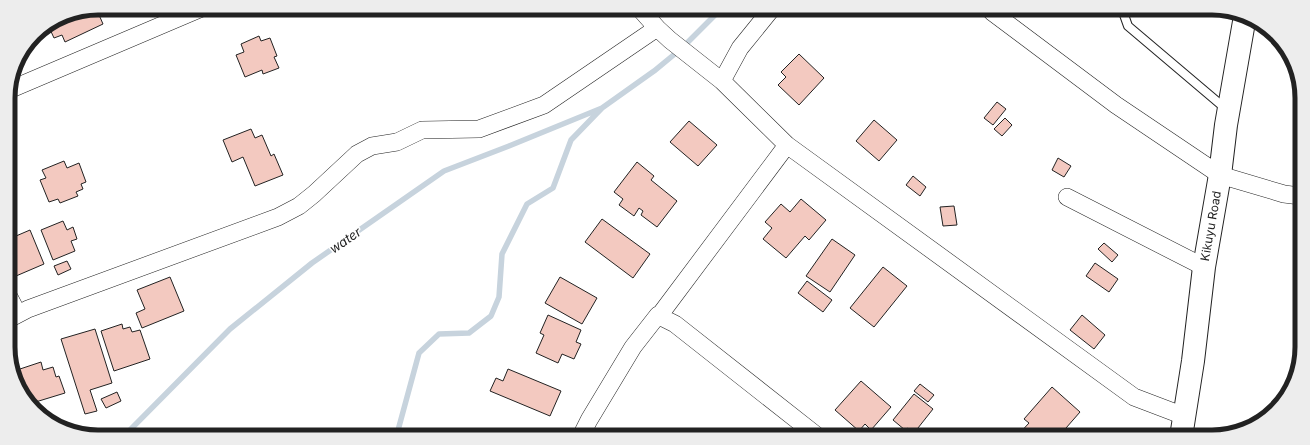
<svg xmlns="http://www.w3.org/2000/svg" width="1310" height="445" viewBox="0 0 1310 445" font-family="Inter,sans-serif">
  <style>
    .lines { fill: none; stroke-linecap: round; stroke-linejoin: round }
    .stream { stroke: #c7d3dd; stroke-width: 5.5 }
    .building { fill: #f3c9c0; stroke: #222 }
    .service-casing { stroke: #222; stroke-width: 10 }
    .minor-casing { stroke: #222; stroke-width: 18 }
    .secondary-casing { stroke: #222; stroke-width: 24 }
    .service { stroke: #fff; stroke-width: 8 }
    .minor { stroke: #fff; stroke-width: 17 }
    .secondary { stroke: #fff; stroke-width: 22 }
    .labels { text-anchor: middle; stroke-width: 3; stroke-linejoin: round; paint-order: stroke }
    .street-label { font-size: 12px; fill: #222; stroke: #fff }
    .water-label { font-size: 13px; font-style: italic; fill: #222; stroke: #fff }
    .rim { fill: none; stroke: #222; stroke-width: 5 }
  </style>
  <rect width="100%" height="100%" fill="#fff"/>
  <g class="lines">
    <!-- stream -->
    <path class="stream" d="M127,433L230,329L312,263L444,171L509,146L602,108
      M397,434L419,353L439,334L469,333L491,316L499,297L502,254L527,204L553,188L571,140L602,108L654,71L682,48L719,11"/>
  </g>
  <!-- building -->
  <path class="building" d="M96,8L103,24L65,42L62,35L54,38L48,25L64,15Z
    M259,36L261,41L270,38L277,56L274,57L279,68L263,74L262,70L245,77L236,55L244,52L241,44Z
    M799,54L824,78L799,105L778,85L786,77L781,72Z
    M997,102L1006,109L993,125L984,118Z
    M1005,118L1012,125L1002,136L994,129Z
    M874,120L897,140L879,161L856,141Z
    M689,121L717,145L698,166L670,142Z
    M251,129L255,138L262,135L271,156L274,154L283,175L255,186L243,157L232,162L223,140Z
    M1058,158L1071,166L1064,177L1052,170Z
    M64,161L67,168L79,163L86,182L81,184L83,189L76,192L78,196L60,203L58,199L49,202L40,180L46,178L42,170Z
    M637,162L654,176L651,180L677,201L657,227L641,215L643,211L639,208L634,216L619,205L623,199L614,192Z
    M913,176L926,187L920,196L906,185Z
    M801,199L826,220L809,240L805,236L786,258L763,239L772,228L765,222L781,204L790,212Z
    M954,206L957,225L943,226L940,207Z
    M602,219L650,254L633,278L585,242Z
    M63,221L67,230L73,227L77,239L71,241L75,251L53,260L41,230Z
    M30,230L44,264L9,279V239Z
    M832,239L855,255L830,292L806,276Z
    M1104,243L1118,255L1112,262L1098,249Z
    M67,261L71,269L58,275L54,266Z
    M1095,263L1118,279L1109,292L1086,276Z
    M883,267L907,286L874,327L850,308Z
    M170,277L184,311L142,328L136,313L145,309L137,290Z
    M560,277L597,298L582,324L545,303Z
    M807,281L832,300L823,312L798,293Z
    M548,315L581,330L576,342L581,344L574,359L562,354L558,363L536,353L544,335L540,333Z
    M1082,315L1105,335L1094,349L1070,330Z
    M122,324L123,329L130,327L132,332L140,330L150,359L114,371L101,331Z
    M95,329L112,383L90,390L97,411L85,414L61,339Z
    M41,362L43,370L53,367L56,377L59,376L65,393L29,404L14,371Z
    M508,369L561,391L550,416L490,391L496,378L503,381Z
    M861,381L891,407L871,430L865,424L859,431L835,410Z
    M920,384L934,395L928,402L914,391Z
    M1052,387L1080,412L1059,436H1017L1029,423L1024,419Z
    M117,392L121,401L106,408L101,399Z
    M914,394L933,409L914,433L907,428L905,430L893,420Z"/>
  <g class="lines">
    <defs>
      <path id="service" d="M1123,12L1128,26L1226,109"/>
      <path id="minor" d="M641,10L657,28L670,40L722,81L787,145L1134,397L1184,416
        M992,12L1116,105L1220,175L1284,194L1300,196
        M722,81L740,48L770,11
        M9,90L202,8
        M1067,197L1204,267
        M9,297L18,314
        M659,316L675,324L816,435
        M9,319L28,309L278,217L299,206L314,194L357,154L372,146L397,142L422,130L479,129L544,105L657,28
        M582,434L589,420L633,347L658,315L659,316L787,145"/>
      <path id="secondary" d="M1181,437L1193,361L1204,267L1220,175L1226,125L1245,16"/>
    </defs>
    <!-- service casing -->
    <use href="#service" class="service-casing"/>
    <!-- minor casing -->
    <use href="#minor" class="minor-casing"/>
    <!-- secondary casing -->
    <use href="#secondary" class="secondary-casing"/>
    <!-- service -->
    <use href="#service" class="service"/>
    <!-- minor -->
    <use href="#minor" class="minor"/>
    <!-- secondary -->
    <use href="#secondary" class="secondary"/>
  </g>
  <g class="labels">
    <!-- street labels -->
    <g class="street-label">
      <text transform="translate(1211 226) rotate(-80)" y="4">Kikuyu Road</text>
    </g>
    <!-- water labels -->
    <g class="water-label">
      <text transform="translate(345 240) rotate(-35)" y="5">water</text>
    </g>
  </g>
  <!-- crop -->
  <path d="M0 0H1310V445H0ZM98 15H1212A83 83 0 0 1 1295 98V347A83 83 0 0 1 1212 430H98A83 83 0 0 1 15 347V98A83 83 0 0 1 98 15Z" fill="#ededed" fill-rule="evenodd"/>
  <path class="rim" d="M98 15H1212A83 83 0 0 1 1295 98V347A83 83 0 0 1 1212 430H98A83 83 0 0 1 15 347V98A83 83 0 0 1 98 15Z"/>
</svg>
